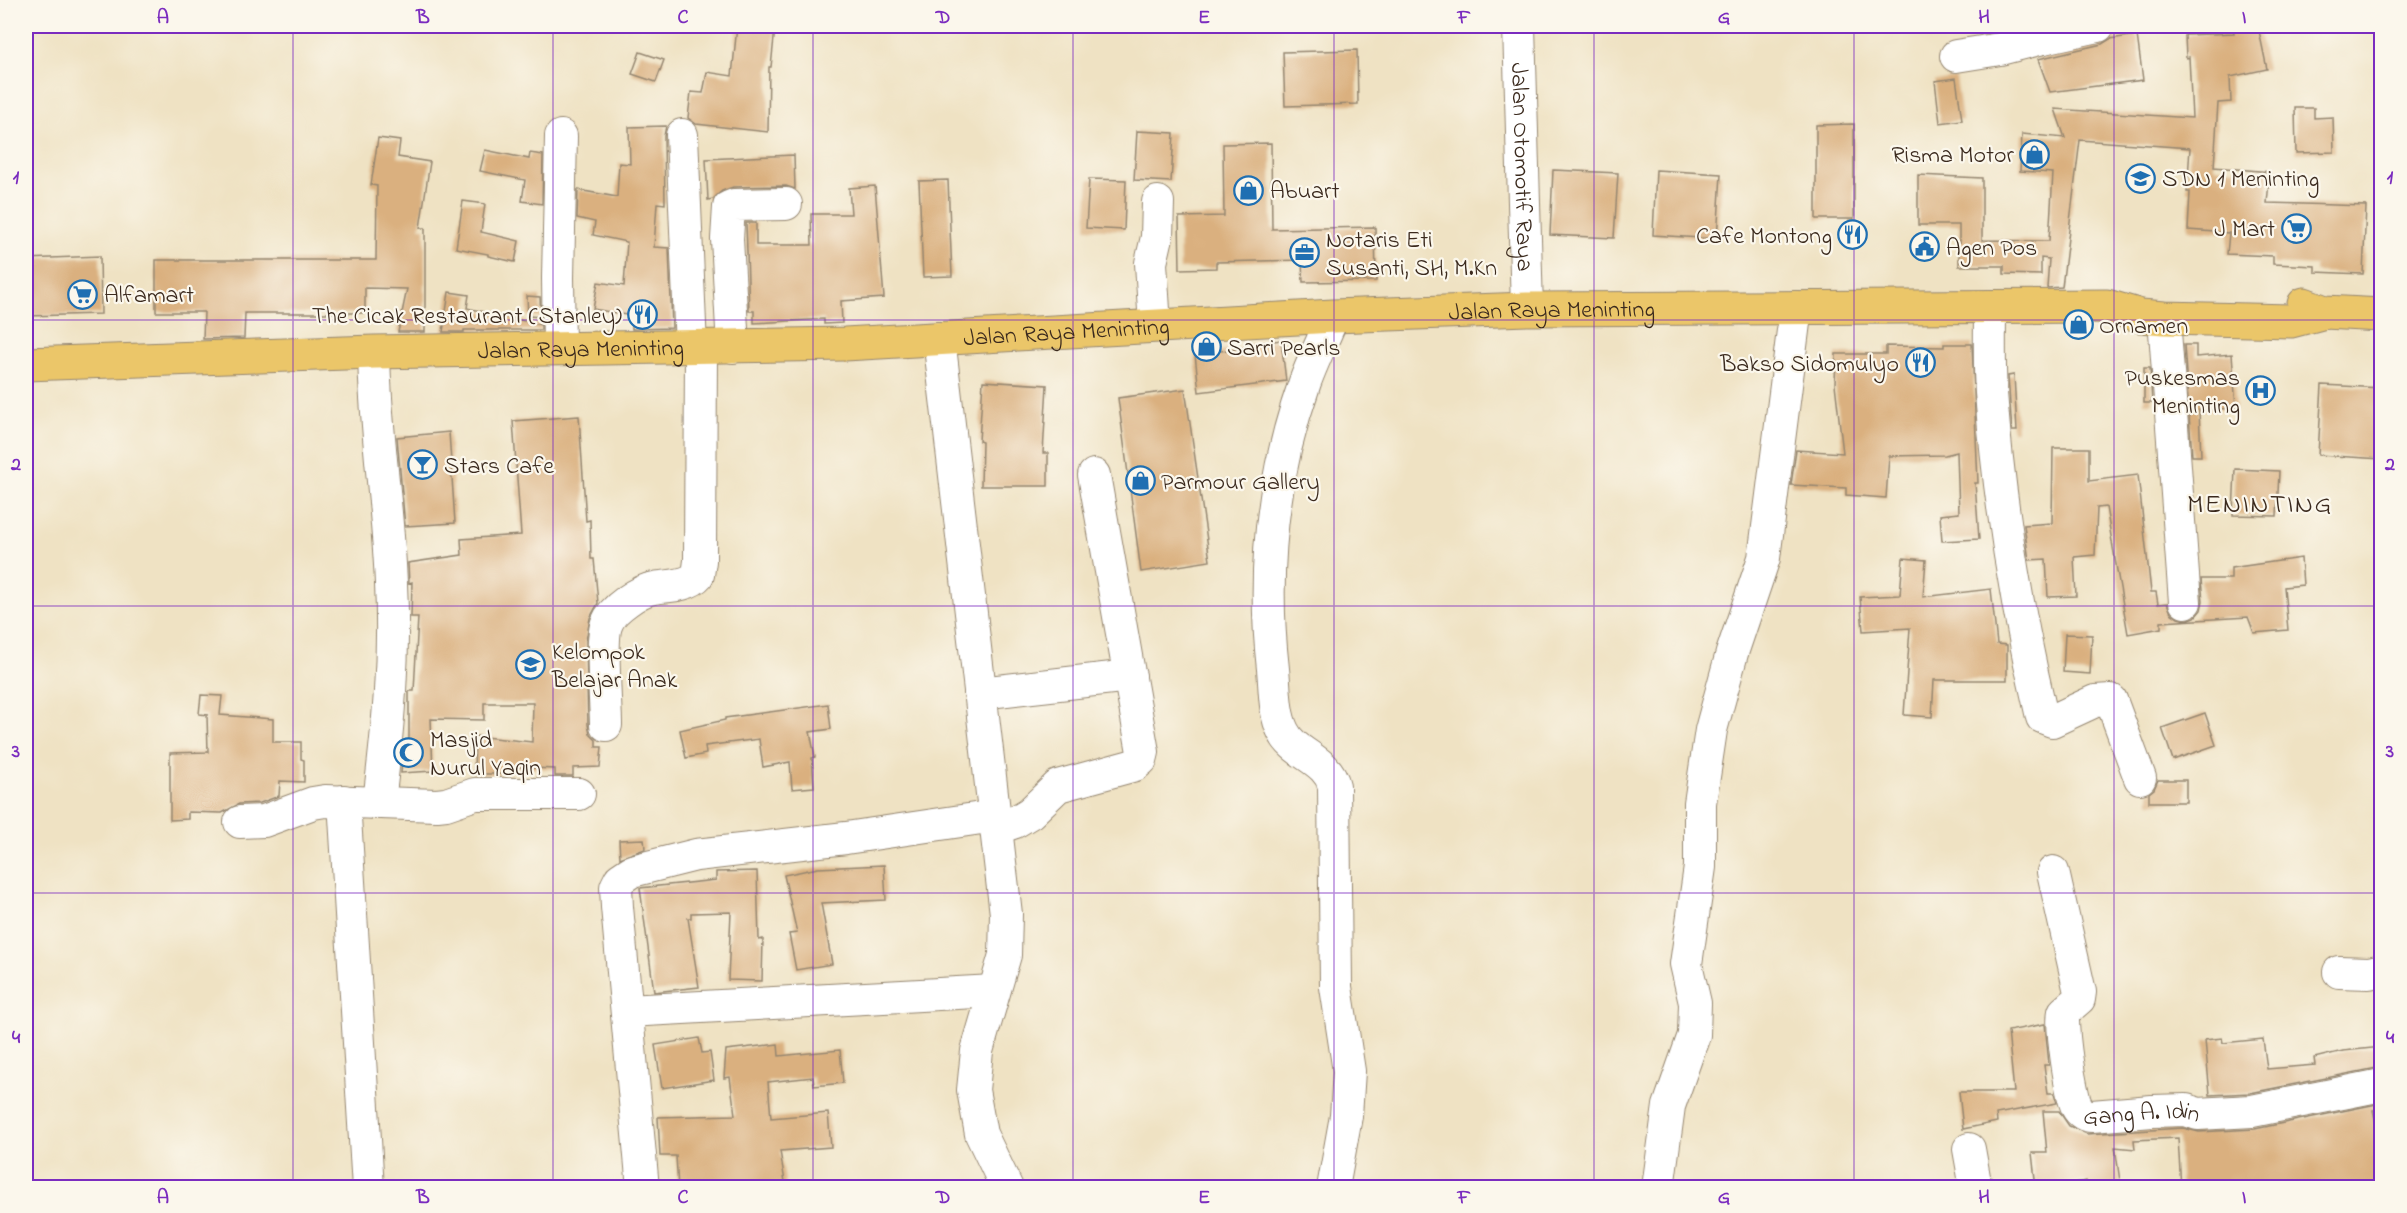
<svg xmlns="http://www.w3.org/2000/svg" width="2407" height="1213" viewBox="0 0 2407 1213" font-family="'Indie Flower',sans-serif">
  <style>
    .building { fill: #dab07f }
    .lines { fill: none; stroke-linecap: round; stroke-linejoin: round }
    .minor-casing { stroke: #958670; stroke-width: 34 }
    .highway-casing { stroke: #958670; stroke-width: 35 }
    .minor { stroke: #fff; stroke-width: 32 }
    .highway { stroke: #ebc669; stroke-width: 33 }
    .grid { fill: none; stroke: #7b2cbf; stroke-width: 1.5; stroke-opacity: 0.55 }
    .labels { text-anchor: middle; stroke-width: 4.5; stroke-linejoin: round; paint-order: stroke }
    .poi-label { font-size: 24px; fill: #3b2a1e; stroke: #fbf7ec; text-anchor: start }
    .street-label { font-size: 24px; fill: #3b2a1e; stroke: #fbf7ec }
    .quarter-label { font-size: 27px; letter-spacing: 1.5px; fill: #3b2a1e; stroke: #fbf7ec }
    .neatline { fill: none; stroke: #7b2cbf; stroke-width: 2 }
    .grid-label { font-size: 20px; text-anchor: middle; font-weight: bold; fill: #7b2cbf }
  </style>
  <rect width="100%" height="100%" fill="#fbf7ec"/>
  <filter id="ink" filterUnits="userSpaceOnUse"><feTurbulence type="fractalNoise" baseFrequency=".0167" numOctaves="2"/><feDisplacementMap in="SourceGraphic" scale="12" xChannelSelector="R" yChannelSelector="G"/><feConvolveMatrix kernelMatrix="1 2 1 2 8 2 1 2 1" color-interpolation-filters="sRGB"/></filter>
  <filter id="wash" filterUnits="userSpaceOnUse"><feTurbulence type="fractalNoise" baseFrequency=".008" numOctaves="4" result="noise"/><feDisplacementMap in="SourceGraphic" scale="24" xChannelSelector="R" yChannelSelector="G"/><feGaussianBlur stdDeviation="1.35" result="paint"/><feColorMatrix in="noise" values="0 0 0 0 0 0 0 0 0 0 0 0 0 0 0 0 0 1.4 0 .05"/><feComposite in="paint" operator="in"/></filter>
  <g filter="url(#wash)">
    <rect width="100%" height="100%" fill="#efe2c3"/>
    <g id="blocks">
      <!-- building -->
      <path class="building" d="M737,26L775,28L771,67H769L768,132L696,124L688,118L691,92L703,93L707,72L732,76Z
        M2246,26H2258L2267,69L2230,77L2231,102L2218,103L2214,167L2270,172L2267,203L2366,206L2363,274L2315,272V266L2273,264V256L2227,254L2229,233L2188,230L2190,192H2187L2190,148L2080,140L2062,287L2047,288L2049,259L2041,258V275L2004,274V266H1959V225H1918V175L1982,178V240L2049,241L2053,173L2020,171L2022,134L2065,138L2055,109L2192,118L2189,57L2186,58L2185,35L2234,33L2233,28Z
        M2137,35L2143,80L2050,92L2038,59L2102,44L2110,39Z
        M1357,50L1358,104L1285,106L1283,52Z
        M640,52L664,60L656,82L632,74Z
        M1956,78L1962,120L1940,123L1935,81Z
        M2295,108H2314V118L2333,117L2334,152L2296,153Z
        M1854,124V219H1816V125Z
        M666,126L664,136L665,204L657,203L654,247L669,248L672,328L632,329V316L593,309L598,282L624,286L627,242L593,235L595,222L577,218L578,190L617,197L619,163L630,164L629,127Z
        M1137,131L1174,133L1171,182L1134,180Z
        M378,138L400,141L398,157L430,162L420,228H425V332H398L407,289L365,288V313H245L244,338L203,339L204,312H156V260H376L377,186L371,185Z
        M1271,143L1272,229L1375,227L1376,281L1303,282L1302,260L1216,262V268L1180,269L1179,217L1224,216L1223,144Z
        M485,150L529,159L530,153L543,155L542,204L522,201L525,180L480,171Z
        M794,155L795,189L786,186L733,187L722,191L713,199L708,200L706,159Z
        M1553,170L1618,173L1614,238L1550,235Z
        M1656,170L1721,174L1717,239L1653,235Z
        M1089,179L1126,180L1124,230L1086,228Z
        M948,180L952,276L923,277L919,181Z
        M875,186L884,298L841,301L842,323L824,324V319L754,323V311H749L746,223H756V245H812L811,214H851L849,188Z
        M463,201L485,204L481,232L519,241L515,262L488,256V254L456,248Z
        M100,256L101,314L26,316V259Z
        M449,292L469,295L467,308L541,325V330H464V332H443Z
        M527,296L540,297L541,317L528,316Z
        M1281,340L1286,381L1199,392L1195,354L1245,348V345Z
        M1944,344H1972L1978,483H1975L1979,539L1942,541L1940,515L1959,513L1957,452L1945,455L1889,456L1886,498L1846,495V488L1791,485L1796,450L1843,453L1835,384L1836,354H1886V346L1944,347Z
        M2184,345H2196V357L2232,354L2236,408L2199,410L2201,456H2192Z
        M2144,368H2150L2152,403H2144Z
        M2014,375L2017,431H2012L2008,376Z
        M983,381L1047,385L1043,453H1048V486H981L982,442L979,441Z
        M2322,385L2382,388V459L2318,455Z
        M1185,389L1210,561L1141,572L1118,398Z
        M579,416L586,521L590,520L591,559H594L598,603L590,618L586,641L588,725L590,734L596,740V747H602L600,767L573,768V776H555V769L511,767V774H474L475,736L532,742L533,703H484V720L431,719L433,771L401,773L404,741L409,740V691H414L418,617H411L412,582L409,583L408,563L462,555L461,539L521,535L513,421Z
        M449,432L455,523L405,526L397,437Z
        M2053,448H2089V481L2138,475L2151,592H2156L2158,604L2167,603L2171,613L2178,618L2186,620L2195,617L2201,610L2203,601L2201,579H2231V568L2301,558L2303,585L2284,587L2288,630L2254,633L2248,617L2161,622V628L2128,634L2106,507L2097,508L2095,555L2074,557L2076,596L2048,597L2046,559L2029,560L2024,525L2052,523Z
        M2235,469L2279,471L2277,516L2233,515Z
        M1903,558L1926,560L1923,597L1991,589L1997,644L2007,645V680H1934L1932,717L1904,715L1910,628L1863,631L1860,597L1900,595Z
        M2065,634L2092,635L2090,674L2063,672Z
        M201,695L222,696L220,715L273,719V742H301V759L304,760V782L280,781L279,796L260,803L239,804L222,813L188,812V819L170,820V753L208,752L207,715H209L199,714Z
        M828,704L831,729L810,732L815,757L812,758L814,787L792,789L790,762L763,767L759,739L705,746L706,754L686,758L680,730L725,720V718Z
        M2205,713L2216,745L2173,760L2162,728Z
        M2158,780H2186V802H2149V793L2154,789Z
        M644,839L645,849L620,858L619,840Z
        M884,865L886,900L821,903L832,964L796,970L789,934L797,933L784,875L818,868Z
        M757,871L759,940L763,939L762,981L728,980L731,912L691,913V918H688L699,987L654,992L640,888L716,880V872Z
        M2045,1024L2049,1065H2044L2048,1093H2054L2057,1103L1996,1114L1997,1122L1963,1129L1959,1092H2014L2008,1031Z
        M699,1038L702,1053L710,1052L714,1080L662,1088L655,1045Z
        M2222,1038L2223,1043L2263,1039L2267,1069L2315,1065L2314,1058L2343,1051L2382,1047V1067L2250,1093L2210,1095L2205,1040Z
        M778,1044L779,1056L840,1050L843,1083L814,1086L813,1077L768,1082L771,1118L828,1113L831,1147L780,1151L786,1188H678L676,1156H660L658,1117L735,1115L730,1077L724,1078L726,1050Z
        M2382,1103V1108L2373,1110L2382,1151V1188H2313V1184L2282,1188H2181L2178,1138L2134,1140L2135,1149L2115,1147L2121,1188H2086V1181L2036,1188L2032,1153H2047L2043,1111H2059L2069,1126L2087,1134L2183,1128L2199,1132L2255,1129Z"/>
    </g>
  </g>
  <g filter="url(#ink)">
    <use href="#blocks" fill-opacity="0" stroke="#958670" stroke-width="1.5"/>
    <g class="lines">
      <defs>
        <g id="minor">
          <path id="s1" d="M1519,26L1527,309"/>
          <path d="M2038,26L2043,38L2098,26"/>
          <path d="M1956,56L2000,49L2043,38"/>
          <path d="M682,135L691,348"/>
          <path d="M1990,306C1990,335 1989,364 1991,393C1999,501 2017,611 2042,717L2052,721L2095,701L2111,700L2140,778"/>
          <path d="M2164,318L2185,602"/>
          <path d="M1155,326L1151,263L1157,237L1158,202"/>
          <path d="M939,338L1006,914L1005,955L977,1051L973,1090L981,1134L1007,1188"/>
          <path d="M733,347L727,239L729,207L734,205L786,204"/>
          <path d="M559,349L558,278L561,136"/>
          <path d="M374,352C375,430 388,506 391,584C395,659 388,728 379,802"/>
          <path d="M980,693L1130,676"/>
          <path d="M606,725C606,705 600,638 607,623C612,609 640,590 654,588C667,586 689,586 698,575L700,561L701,348"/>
          <path d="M344,801L368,1188"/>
          <path d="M240,822L264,821L313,803L325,801L437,805L446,804L475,794H579"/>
          <path d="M997,828L1015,822L1030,813L1058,786L1135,765L1141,760L1143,752L1094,475"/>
          <path id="s2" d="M2053,872L2080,992L2079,999L2064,1012C2060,1024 2071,1096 2077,1107C2080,1113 2086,1116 2092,1116L2152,1111L2186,1110L2198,1114L2252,1111L2382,1085"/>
          <path d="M2339,972L2369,973L2382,970"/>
          <path d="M627,1011L994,991"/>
          <path d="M1969,1149L1976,1188"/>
          <path d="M643,1188L617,907L616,887L620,879L632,871L696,855L846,838L995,816"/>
          <path d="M1333,1188L1346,1116L1349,1071L1336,987L1334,786C1328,759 1294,755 1283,731C1274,713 1275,688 1273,669C1262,572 1272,475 1305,382C1313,360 1324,338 1333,316"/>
          <path d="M1658,1188L1669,1106L1694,1035L1695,1003L1686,964L1700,867V803L1711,730L1732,653L1764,558L1796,307"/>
        </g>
        <g id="highway">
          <path d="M2304,304L2325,312L2382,315"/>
          <path id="s3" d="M26,364L374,352L845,344L1333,316L1527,309L2107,306L2141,316L2164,318L2291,321L2325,312"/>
        </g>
      </defs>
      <!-- minor casing -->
      <use href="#minor" class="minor-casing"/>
      <!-- highway casing -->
      <use href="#highway" class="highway-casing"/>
      <!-- minor -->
      <use href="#minor" class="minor"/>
      <!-- highway -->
      <use href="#highway" class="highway"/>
    </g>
  </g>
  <!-- grid -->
  <path class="grid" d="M293,26V1188M553,26V1188M813,26V1188M1073,26V1188M1334,26V1188M1594,26V1188M1854,26V1188M2114,26V1188M26,320H2382M26,606H2382M26,893H2382"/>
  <!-- icons -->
  <defs>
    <symbol id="shop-ring" viewBox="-11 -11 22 22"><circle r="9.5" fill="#fbf7ec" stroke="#1f6fb2" stroke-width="1.5"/><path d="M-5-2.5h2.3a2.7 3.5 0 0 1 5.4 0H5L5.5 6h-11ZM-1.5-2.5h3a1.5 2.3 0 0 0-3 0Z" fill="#1f6fb2"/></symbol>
    <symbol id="school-ring" viewBox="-11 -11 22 22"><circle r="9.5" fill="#fbf7ec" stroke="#1f6fb2" stroke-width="1.5"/><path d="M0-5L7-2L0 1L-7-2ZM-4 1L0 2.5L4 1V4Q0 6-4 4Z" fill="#1f6fb2"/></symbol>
    <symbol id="supermarket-ring" viewBox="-11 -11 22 22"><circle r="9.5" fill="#fbf7ec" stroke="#1f6fb2" stroke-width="1.5"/><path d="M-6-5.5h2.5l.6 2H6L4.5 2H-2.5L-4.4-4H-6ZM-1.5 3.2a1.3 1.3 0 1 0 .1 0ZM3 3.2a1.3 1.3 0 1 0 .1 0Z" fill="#1f6fb2"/></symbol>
    <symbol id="restaurant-ring" viewBox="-11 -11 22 22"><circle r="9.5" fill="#fbf7ec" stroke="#1f6fb2" stroke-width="1.5"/><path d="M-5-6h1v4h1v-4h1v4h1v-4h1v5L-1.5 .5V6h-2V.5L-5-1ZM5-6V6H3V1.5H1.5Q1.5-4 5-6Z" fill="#1f6fb2"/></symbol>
    <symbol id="civic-ring" viewBox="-11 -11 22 22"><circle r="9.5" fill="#fbf7ec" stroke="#1f6fb2" stroke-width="1.5"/><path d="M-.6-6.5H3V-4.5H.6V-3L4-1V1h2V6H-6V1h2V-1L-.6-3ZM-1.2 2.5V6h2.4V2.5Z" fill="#1f6fb2"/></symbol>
    <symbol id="office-ring" viewBox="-11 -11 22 22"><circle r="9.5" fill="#fbf7ec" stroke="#1f6fb2" stroke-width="1.5"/><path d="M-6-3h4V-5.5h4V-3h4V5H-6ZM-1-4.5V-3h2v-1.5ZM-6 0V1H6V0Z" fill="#1f6fb2"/></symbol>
    <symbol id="hospital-ring" viewBox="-11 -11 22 22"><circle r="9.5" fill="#fbf7ec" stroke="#1f6fb2" stroke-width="1.5"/><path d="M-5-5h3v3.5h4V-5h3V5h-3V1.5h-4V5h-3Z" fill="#1f6fb2"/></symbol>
    <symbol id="bar-ring" viewBox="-11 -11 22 22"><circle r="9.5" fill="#fbf7ec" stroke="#1f6fb2" stroke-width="1.5"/><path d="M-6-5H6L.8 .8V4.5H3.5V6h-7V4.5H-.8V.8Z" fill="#1f6fb2"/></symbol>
    <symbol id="mosque-ring" viewBox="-11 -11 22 22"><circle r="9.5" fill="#fbf7ec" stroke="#1f6fb2" stroke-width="1.5"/><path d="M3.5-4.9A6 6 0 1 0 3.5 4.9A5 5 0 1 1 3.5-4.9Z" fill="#1f6fb2"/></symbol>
  </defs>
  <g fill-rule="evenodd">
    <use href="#shop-ring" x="2018" y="138" width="33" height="33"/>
    <use href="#school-ring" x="2124" y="162" width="33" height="33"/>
    <use href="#shop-ring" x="1232" y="174" width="33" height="33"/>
    <use href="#supermarket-ring" x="2280" y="212" width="33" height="33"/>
    <use href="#restaurant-ring" x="1836" y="218" width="33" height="33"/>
    <use href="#civic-ring" x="1908" y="230" width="33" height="33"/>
    <use href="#office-ring" x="1288" y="236" width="33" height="33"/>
    <use href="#supermarket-ring" x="66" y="278" width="33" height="33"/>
    <use href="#restaurant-ring" x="626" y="298" width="33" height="33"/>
    <use href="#shop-ring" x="2062" y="308" width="33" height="33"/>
    <use href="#shop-ring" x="1190" y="330" width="33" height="33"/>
    <use href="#restaurant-ring" x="1904" y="346" width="33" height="33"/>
    <use href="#hospital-ring" x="2244" y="374" width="33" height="33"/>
    <use href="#bar-ring" x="406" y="448" width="33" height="33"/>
    <use href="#shop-ring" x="1124" y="464" width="33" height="33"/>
    <use href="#school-ring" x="514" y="648" width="33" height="33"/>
    <use href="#mosque-ring" x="392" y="736" width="33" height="33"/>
  </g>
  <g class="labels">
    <!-- poi labels -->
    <g class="poi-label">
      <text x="2014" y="162" text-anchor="end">Risma Motor</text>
      <text x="2162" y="186">SDN 1 Meninting</text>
      <text x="1270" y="198">Abuart</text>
      <text x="2275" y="236" text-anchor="end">J Mart</text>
      <text x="1832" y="243" text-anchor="end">Cafe Montong</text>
      <text x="1326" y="247">Notaris Eti<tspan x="1326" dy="28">Susanti, SH, M.Kn</tspan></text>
      <text x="1946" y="255">Agen Pos</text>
      <text x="104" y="302">Alfamart</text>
      <text x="622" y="323" text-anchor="end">The Cicak Restaurant (Stanley)</text>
      <text x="2099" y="333">Ornamen</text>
      <text x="1227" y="355">Sarri Pearls</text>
      <text x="1899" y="371" text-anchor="end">Bakso Sidomulyo</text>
      <text x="2240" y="385" text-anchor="end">Puskesmas<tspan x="2240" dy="28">Meninting</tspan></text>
      <text x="444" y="473">Stars Cafe</text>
      <text x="1161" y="489">Parmour Gallery</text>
      <text x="552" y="659">Kelompok<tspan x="552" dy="28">Belajar Anak</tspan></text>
      <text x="430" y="747">Masjid<tspan x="430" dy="28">Nurul Yaqin</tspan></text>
    </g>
    <!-- street labels -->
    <g class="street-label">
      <text dy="8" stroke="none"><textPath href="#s1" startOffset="141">Jalan Otomotif Raya</textPath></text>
      <text dy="8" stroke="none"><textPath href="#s3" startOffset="1527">Jalan Raya Meninting</textPath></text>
      <text dy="8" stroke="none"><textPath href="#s3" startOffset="1041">Jalan Raya Meninting</textPath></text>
      <text dy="8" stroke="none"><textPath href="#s3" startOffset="555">Jalan Raya Meninting</textPath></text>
      <text dy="8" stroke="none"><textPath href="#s2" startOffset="315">Gang A. Idin</textPath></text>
    </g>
    <!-- quarter labels -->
    <g class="quarter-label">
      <text x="2260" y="512">MENINTING</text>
    </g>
  </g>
  <!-- margin -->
  <rect width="2407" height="1213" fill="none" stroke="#fbf7ec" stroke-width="66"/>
  <rect x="33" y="33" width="2341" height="1147" class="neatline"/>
  <g class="grid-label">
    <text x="163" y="23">A</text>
    <text x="423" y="23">B</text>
    <text x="683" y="23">C</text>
    <text x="943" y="23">D</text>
    <text x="1204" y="23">E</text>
    <text x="1464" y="23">F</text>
    <text x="1724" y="23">G</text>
    <text x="1984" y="23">H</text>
    <text x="2244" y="23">I</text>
    <text x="16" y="183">1</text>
    <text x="2390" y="183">1</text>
    <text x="16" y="470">2</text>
    <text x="2390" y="470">2</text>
    <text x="16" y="757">3</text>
    <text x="2390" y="757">3</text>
    <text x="16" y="1043">4</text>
    <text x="2390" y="1043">4</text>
    <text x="163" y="1203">A</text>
    <text x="423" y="1203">B</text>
    <text x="683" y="1203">C</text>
    <text x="943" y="1203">D</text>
    <text x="1204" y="1203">E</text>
    <text x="1464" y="1203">F</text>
    <text x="1724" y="1203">G</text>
    <text x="1984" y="1203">H</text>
    <text x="2244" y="1203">I</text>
  </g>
</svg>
